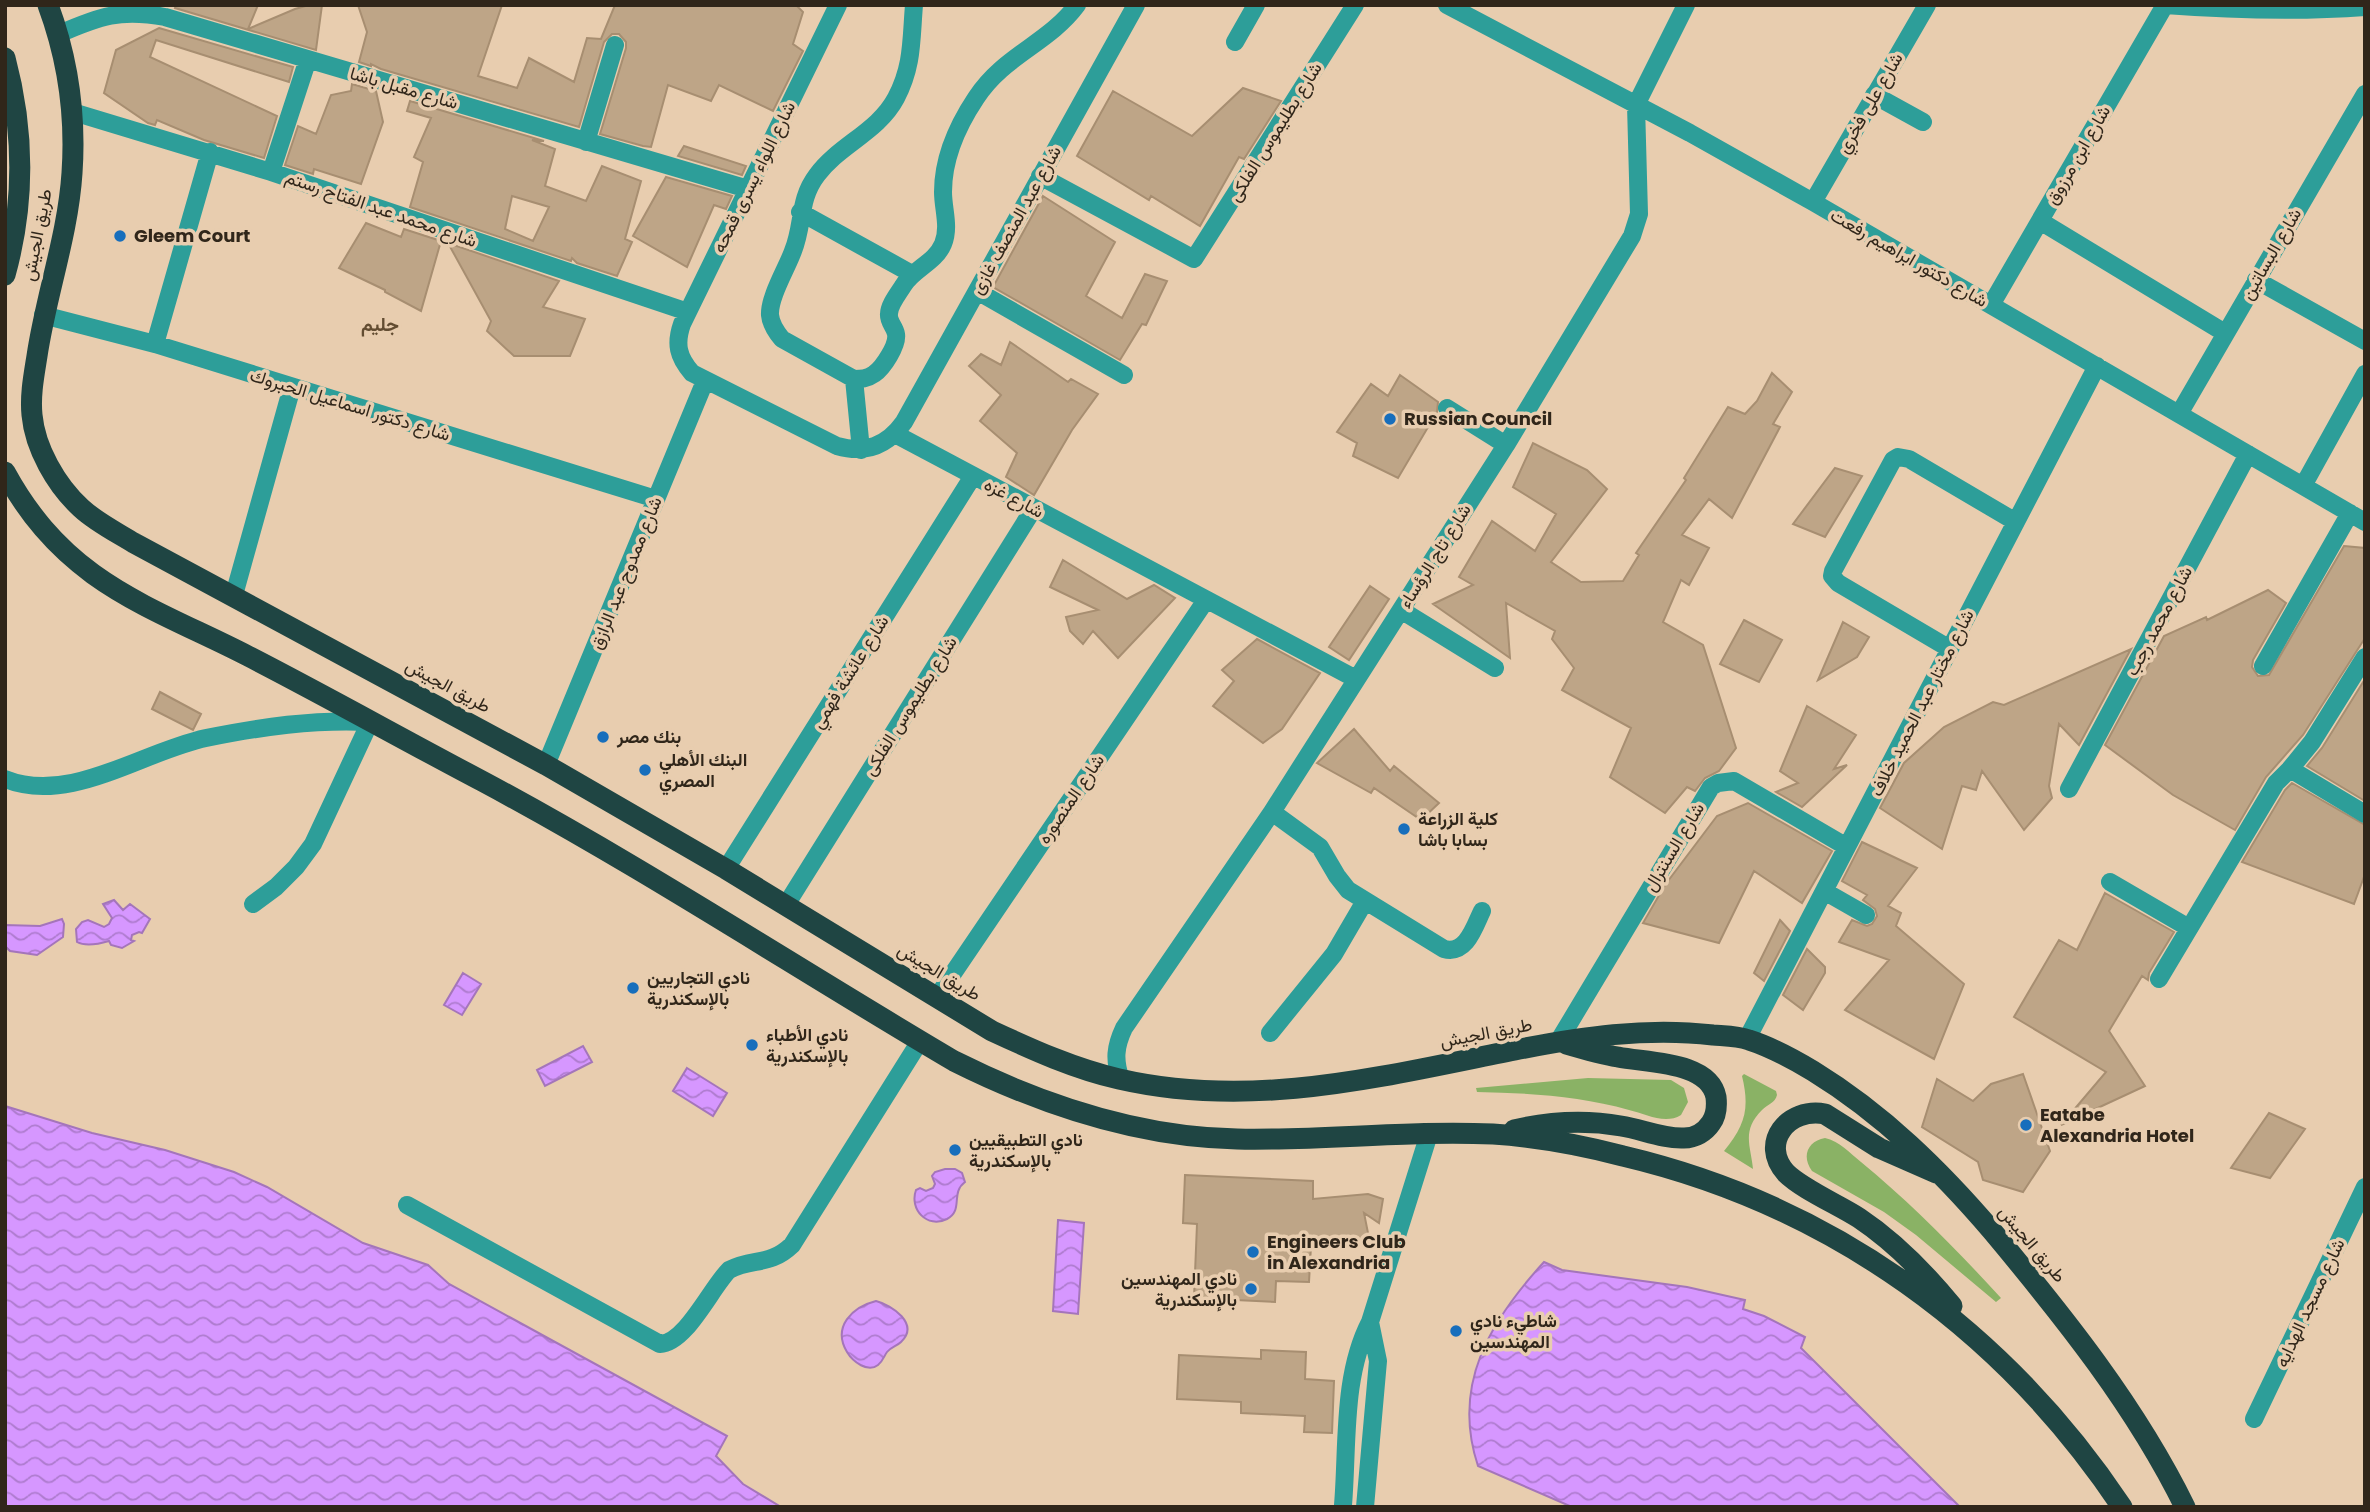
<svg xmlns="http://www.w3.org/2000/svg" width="2370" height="1512" viewBox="0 0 2370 1512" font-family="Poppins,Vazirmatn,sans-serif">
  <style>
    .grass { fill: #8ab265 }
    .water { fill: url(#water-waves); stroke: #a475ba; stroke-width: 2 }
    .building { fill: #bea587; stroke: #a78e71; stroke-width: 2; fill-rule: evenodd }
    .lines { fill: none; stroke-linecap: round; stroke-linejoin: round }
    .minor { stroke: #2d9e99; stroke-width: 18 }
    .highway { stroke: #1f4543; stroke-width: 21 }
    .poi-dot { fill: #176ebc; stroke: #e8cdaf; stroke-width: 2.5 }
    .labels { text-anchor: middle; stroke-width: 7; stroke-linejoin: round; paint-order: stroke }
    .street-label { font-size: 18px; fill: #30261a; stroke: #e8cdaf }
    .poi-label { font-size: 18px; font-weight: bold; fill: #30261a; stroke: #e8cdaf; text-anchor: start }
    .neighbourhood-label { font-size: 19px; font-weight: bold; fill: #634d32; stroke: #e8cdaf }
  </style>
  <defs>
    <pattern id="water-waves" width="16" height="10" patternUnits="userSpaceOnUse" patternTransform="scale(1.75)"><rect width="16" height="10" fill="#d697ff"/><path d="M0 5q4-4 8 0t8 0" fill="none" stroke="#ae7bce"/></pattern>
  </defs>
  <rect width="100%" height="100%" fill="#e8cdaf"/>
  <!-- grass -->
  <path class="grass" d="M1744,1074L1776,1091L1777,1095C1775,1103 1768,1104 1762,1110C1741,1131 1751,1146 1753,1169L1724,1151C1745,1125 1750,1109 1742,1076Z
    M1588,1078L1671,1080L1684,1088L1688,1102L1681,1115C1665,1125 1646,1114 1629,1110C1580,1096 1528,1093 1477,1092L1476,1088Z
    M1825,1138C1839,1141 1850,1153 1861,1162C1911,1203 1957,1250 2001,1298L1996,1302L1916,1235L1884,1212L1812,1171C1801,1156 1808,1141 1825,1138Z"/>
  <!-- water -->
  <path class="water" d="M114,900L123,910L130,904L150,919L142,933L139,932L132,935L131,940L134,941L122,948L111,945L109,941C99,944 86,947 77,942L76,929L82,922L88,920L104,927L109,924L112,918L103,904Z
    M62,919L64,924L63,937L37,955L10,951L5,946V925L40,926Z
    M463,973L481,984L462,1015L444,1005Z
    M583,1046L592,1062L545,1086L537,1070Z
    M687,1068L727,1093L713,1116L673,1091Z
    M5,1106L92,1133L165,1150L234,1172L267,1187L363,1243L428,1265L449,1284L727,1436L716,1456L743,1484L781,1507H5Z
    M945,1169H955L962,1173L965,1182C950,1193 964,1210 947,1219C927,1229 909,1209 916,1190L920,1188L926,1191L933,1188L935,1184L932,1176L935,1172Z
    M1058,1220L1084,1223L1078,1314L1053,1311Z
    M1544,1262L1562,1270L1687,1287L1745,1300L1743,1309L1764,1316L1805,1337L1801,1348L1960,1507H1572L1478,1466C1451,1385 1490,1321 1544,1262Z
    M876,1301C892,1305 920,1324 901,1342C897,1346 891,1347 887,1352C884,1356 883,1361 878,1365C868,1373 853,1362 847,1352C832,1327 852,1307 876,1301Z"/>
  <!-- building -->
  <path class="building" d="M176,5H258L248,29L295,9L309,5H322L316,50L175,8Z
    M358,5H502L478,76L517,88L529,58L574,82L587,38L601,39L615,5H796L803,12L793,44L803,51L773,111L719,85L711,101L668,85L651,147L643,146L600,134L626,48V42L619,34H612L604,42L579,127L381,69L371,64V66L359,62L367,32Z
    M159,28L293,67L289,82L156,40L150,57L277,116L264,158L204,140L157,120L155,125L148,123L104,93L116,50Z
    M352,84L376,91L383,122L361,184L314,169L313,174L285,165L298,126L316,134L331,95L351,91Z
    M1243,88L1281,101L1244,159L1239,157L1200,226L1151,196L1149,200L1077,156L1113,91L1192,136Z
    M410,101L544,141L532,140L555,149L545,186L586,201L602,166L641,181L625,239L632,242L617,276L577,263L572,258L571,261L410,207L423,162L414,157L431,118L407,111ZM512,196L549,207L533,241L505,229Z
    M684,146L746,166L742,175L678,156Z
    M666,177L732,196L726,209L714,205L687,267L633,236Z
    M1043,196L1115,242L1086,296L1122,318L1145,274L1167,281L1146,325L1142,324L1120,360L993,287Z
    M366,223L401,237L404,229L441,241L421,311L385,292V290L339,268Z
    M448,243L559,281L543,307L585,319L570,356H514L487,331L491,321Z
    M1010,342L1068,382L1071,379L1098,394L1072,430L1034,495L1006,477L1017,453L980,421L1001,395L969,366L981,354L1001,365Z
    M1772,373L1792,392L1773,424L1780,427L1732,518L1709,499L1682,535L1709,548L1689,585L1681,580L1663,622L1703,645L1736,748L1719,771L1705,778L1695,791L1687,787L1665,813L1610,777L1631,728L1562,690L1574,668L1552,639L1555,631L1506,603L1510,658L1433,604L1473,585L1459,577L1492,521L1535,551L1556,514L1513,487L1533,443L1587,470L1607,489L1551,562L1581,582L1623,581L1639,555L1636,553L1686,480L1684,478L1728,407L1745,414L1757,401Z
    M1400,375L1438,402L1437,412L1398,478L1353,456L1357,443L1337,432L1371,384L1388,396Z
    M1835,468L1862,476L1825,537L1793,524Z
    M2344,546L2365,548V638L2303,735L2266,777L2235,830L2173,795L2105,745L2164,636L2206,617L2207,620L2268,590L2286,603L2253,660L2252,667L2258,676L2269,675Z
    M1063,560L1127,599L1154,585L1175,598L1118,658L1093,631L1083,644L1070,631L1066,617L1098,610L1050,587Z
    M1370,586L1389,599L1349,660L1329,647Z
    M1744,620L1782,640L1759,682L1720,664Z
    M1843,622L1869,637L1857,657L1818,680Z
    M1257,639L1320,673L1282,729L1263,743L1213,706L1234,681L1222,670Z
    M2131,649L2079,745L2059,724L2049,786L2052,798L2024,830L1982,771L1976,790L1962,786L1942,849L1880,808L1904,763L1944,727L1993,702L2004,705Z
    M2365,679V801L2307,766L2322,748Z
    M160,692L201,714L193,730L152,709Z
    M1807,706L1856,735L1834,769L1847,765L1802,807L1776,792L1798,783L1780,771Z
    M1354,729L1390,771L1394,766L1439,803L1421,820L1374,788L1371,793L1317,763Z
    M2292,783L2365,825V874L2354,904L2242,862L2285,790Z
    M1748,803L1832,851L1802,903L1754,871L1719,943L1643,923L1665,885L1717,816Z
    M1862,842L1917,868L1888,906L1901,913L1896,926L1964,984L1934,1059L1845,1010L1889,960L1839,942L1852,920L1867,926L1872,924L1877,916L1875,909L1863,900L1867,895L1842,881Z
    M2105,893L2174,932L2149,973L2148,980L2142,976L2109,1031L2145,1086L2061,1125L2106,1072L2014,1017L2059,940L2077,950Z
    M1780,920L1790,931L1764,981L1754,973Z
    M1807,949L1825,967V973L1803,1010L1783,995Z
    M2023,1074L2050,1151L2023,1192L1983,1180L1978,1162L1922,1127L1937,1079L1973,1101L1991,1084Z
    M2269,1113L2305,1129L2270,1178L2231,1168Z
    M1185,1175L1313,1181V1199L1368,1194L1383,1199L1379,1223L1364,1213L1370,1243L1311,1246L1309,1282L1276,1281L1275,1302L1194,1298L1197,1224L1183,1223Z
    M1261,1350L1306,1352L1305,1379L1334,1381L1332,1433L1304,1432L1305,1416L1241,1413V1402L1177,1399L1179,1355L1261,1359Z"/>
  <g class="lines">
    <!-- minor -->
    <path class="minor" d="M838,5L682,324C675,344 678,357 692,373L837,446C865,454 887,446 904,422L1136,5
      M914,5C911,40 913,66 896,98C878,132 839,145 817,175C798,200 804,224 793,251C787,268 769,297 770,315C771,325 776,332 782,339L854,379C861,379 867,379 874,374C883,368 898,345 896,334C895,327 888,322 889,314C889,305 898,294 903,286C913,269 935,263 943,244C950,227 943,209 943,192C943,158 958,125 976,98C1004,55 1048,44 1077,5
      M1447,5L1690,133L1813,202L2365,522
      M2165,5C2232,10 2298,12 2365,7
      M59,34C100,16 120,9 165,17L748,189
      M1235,42L1256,5
      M1874,95L1923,122
      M73,112L271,172L688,312
      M586,142L615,45
      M271,172L308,59
      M1040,176L1194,259L1355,5
      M1813,202L1927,5
      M800,212L912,274
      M2040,221L2225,333
      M2256,280L2365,341
      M977,291L1124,375
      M1991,305L2165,5
      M43,315L155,344L656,499
      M155,344L210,152
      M854,379L861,450
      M1447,408L1506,445
      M2179,414L2365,94
      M895,434L1356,679
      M2303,486L2365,374
      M234,595L292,387
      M1401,610L1495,668
      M1950,649L1838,583L1832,576L1833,571L1893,460L1898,457L1909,459L2016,522
      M2365,657L2312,742L2290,769L2365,814
      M2263,666L2350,513
      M546,765L705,381
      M5,779C70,805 141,752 206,738C261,727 314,719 370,722L313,844L296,867L276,887L253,904
      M2069,789L2248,454
      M1272,812L1320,847L1337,876L1348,890L1444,949C1466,955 1474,928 1482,911
      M726,869L973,476
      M2110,882L2189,928
      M1824,891L1866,915
      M786,905L1034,508
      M2159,979L2276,783L2290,769
      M937,997L1206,600
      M1270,1033L1334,954L1365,901
      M1747,1039L2097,366
      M1558,1042L1711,787L1718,783L1734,781L1847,847
      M1121,1080C1114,1060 1115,1047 1124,1028L1272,812L1506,445L1632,236L1639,214L1636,105L1686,5
      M407,1205L660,1344C686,1343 711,1288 729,1270C753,1257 769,1267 792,1245L920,1041
      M2254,1419L2365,1187
      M1343,1505C1348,1446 1342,1376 1370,1322L1429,1134
      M1365,1507L1378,1361L1370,1322"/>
    <!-- highway -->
    <path class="highway" d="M48,5C68,59 76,115 72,173C68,235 46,295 37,356C34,375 30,395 32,415C35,448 56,485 81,508C96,522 116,532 134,543L546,765L726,869L992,1031C1033,1050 1075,1069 1119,1079C1254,1110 1383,1076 1515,1050C1581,1037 1646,1027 1713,1035C1725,1036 1738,1036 1749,1040C1771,1047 1793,1059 1813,1071C1883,1114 1940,1170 1993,1232C2064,1317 2136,1407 2185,1507
      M5,58C24,129 25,203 5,275
      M5,472C28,514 55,546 93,574C140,608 196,629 248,656C326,696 404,740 482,781C643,867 796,968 954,1061C1042,1105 1137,1137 1237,1139C1322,1141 1408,1130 1493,1134C1537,1137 1581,1145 1623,1156C1831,1205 2004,1330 2122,1507
      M1514,1130C1548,1122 1586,1120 1621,1126C1641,1129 1663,1139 1684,1138C1695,1138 1705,1132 1711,1123C1716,1116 1717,1106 1716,1097C1709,1061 1647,1063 1618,1057C1600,1054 1583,1049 1566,1044
      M1936,1173L1879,1148L1825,1114C1788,1107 1759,1143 1786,1173C1802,1189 1839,1205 1859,1218C1895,1242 1925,1273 1952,1306"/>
  </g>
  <!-- markers -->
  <g class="poi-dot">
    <circle cx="120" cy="236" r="7"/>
    <circle cx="1390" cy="419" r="7"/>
    <circle cx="603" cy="737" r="7"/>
    <circle cx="645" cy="770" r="7"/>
    <circle cx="1404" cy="829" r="7"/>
    <circle cx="633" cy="988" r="7"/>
    <circle cx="752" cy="1045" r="7"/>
    <circle cx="2026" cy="1125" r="7"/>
    <circle cx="955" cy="1150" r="7"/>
    <circle cx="1253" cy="1252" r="7"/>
    <circle cx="1251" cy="1289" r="7"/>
    <circle cx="1456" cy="1331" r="7"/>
  </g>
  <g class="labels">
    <!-- street labels -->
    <g class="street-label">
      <text transform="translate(404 88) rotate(16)" y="6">شارع مقبل باشا</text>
      <text transform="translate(1870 103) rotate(-60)" y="6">شارع على فخري</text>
      <text transform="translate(1275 132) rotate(-58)" y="6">شارع بطليموس الفلكى</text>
      <text transform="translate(2078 155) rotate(-60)" y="6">شارع ابن مرزوق</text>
      <text transform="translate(754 177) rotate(-64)" y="6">شارع اللواء يسرى قمحه</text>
      <text transform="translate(381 209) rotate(19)" y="6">شارع محمد عبد الفتاح رستم</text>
      <text transform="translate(1016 220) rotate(-61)" y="6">شارع عبد المنصف غازى</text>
      <text transform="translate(37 235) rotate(-79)" y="6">طريق الجيش</text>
      <text transform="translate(2271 254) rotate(-60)" y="6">شارع البساتين</text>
      <text transform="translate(1909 258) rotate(30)" y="6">شارع دكتور ابراهيم رفعت</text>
      <text transform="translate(350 405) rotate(17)" y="6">شارع دكتور اسماعيل الحبروك</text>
      <text transform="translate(1014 498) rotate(28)" y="6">شارع غزه</text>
      <text transform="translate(1435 556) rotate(-58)" y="6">شارع تاج الرؤساء</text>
      <text transform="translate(626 573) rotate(-68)" y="6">شارع ممدوح عبد الرازق</text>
      <text transform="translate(2159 621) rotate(-62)" y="6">شارع محمد رجب</text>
      <text transform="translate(850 672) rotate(-58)" y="6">شارع عائشة فهمي</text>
      <text transform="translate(448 686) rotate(28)" y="6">طريق الجيش</text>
      <text transform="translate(1922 703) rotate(-63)" y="6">شارع مختار عبد الحميد خلاف</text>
      <text transform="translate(910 706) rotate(-58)" y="6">شارع بطليموس الفلكى</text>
      <text transform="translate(1071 799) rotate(-56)" y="6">شارع المنصوره</text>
      <text transform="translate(1674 847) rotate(-59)" y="6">شارع السنترال</text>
      <text transform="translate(939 972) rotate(31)" y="6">طريق الجيش</text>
      <text transform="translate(1486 1033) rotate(-11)" y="6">طريق الجيش</text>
      <text transform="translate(2032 1244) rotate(50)" y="6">طريق الجيش</text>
      <text transform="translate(2310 1303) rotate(-65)" y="6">شارع مسجد الهدايه</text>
    </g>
    <!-- poi labels -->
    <g class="poi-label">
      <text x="134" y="242">Gleem Court</text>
      <text x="1404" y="425">Russian Council</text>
      <text x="617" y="743">بنك مصر</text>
      <text x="659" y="766">البنك الأهلي<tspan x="659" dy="21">المصري</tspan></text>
      <text x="1418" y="825">كلية الزراعة<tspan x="1418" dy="21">بسابا باشا</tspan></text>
      <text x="647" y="984">نادي التجاريين<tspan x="647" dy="21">بالإسكندرية</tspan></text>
      <text x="766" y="1041">نادي الأطباء<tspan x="766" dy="21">بالإسكندرية</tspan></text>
      <text x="2040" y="1121">Eatabe<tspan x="2040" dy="21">Alexandria Hotel</tspan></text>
      <text x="969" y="1146">نادي التطبيقيين<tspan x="969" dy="21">بالإسكندرية</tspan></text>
      <text x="1267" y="1248">Engineers Club<tspan x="1267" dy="21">in Alexandria</tspan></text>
      <text x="1237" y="1285" text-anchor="end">نادي المهندسين<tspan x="1237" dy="21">بالإسكندرية</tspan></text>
      <text x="1470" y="1327">شاطيء نادي<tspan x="1470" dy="21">المهندسين</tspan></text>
    </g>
    <!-- neighbourhood labels -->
    <g class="neighbourhood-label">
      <text x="380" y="331">جليم</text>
    </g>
  </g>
  <!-- border -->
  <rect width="2370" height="1512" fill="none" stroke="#30261a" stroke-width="14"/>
</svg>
